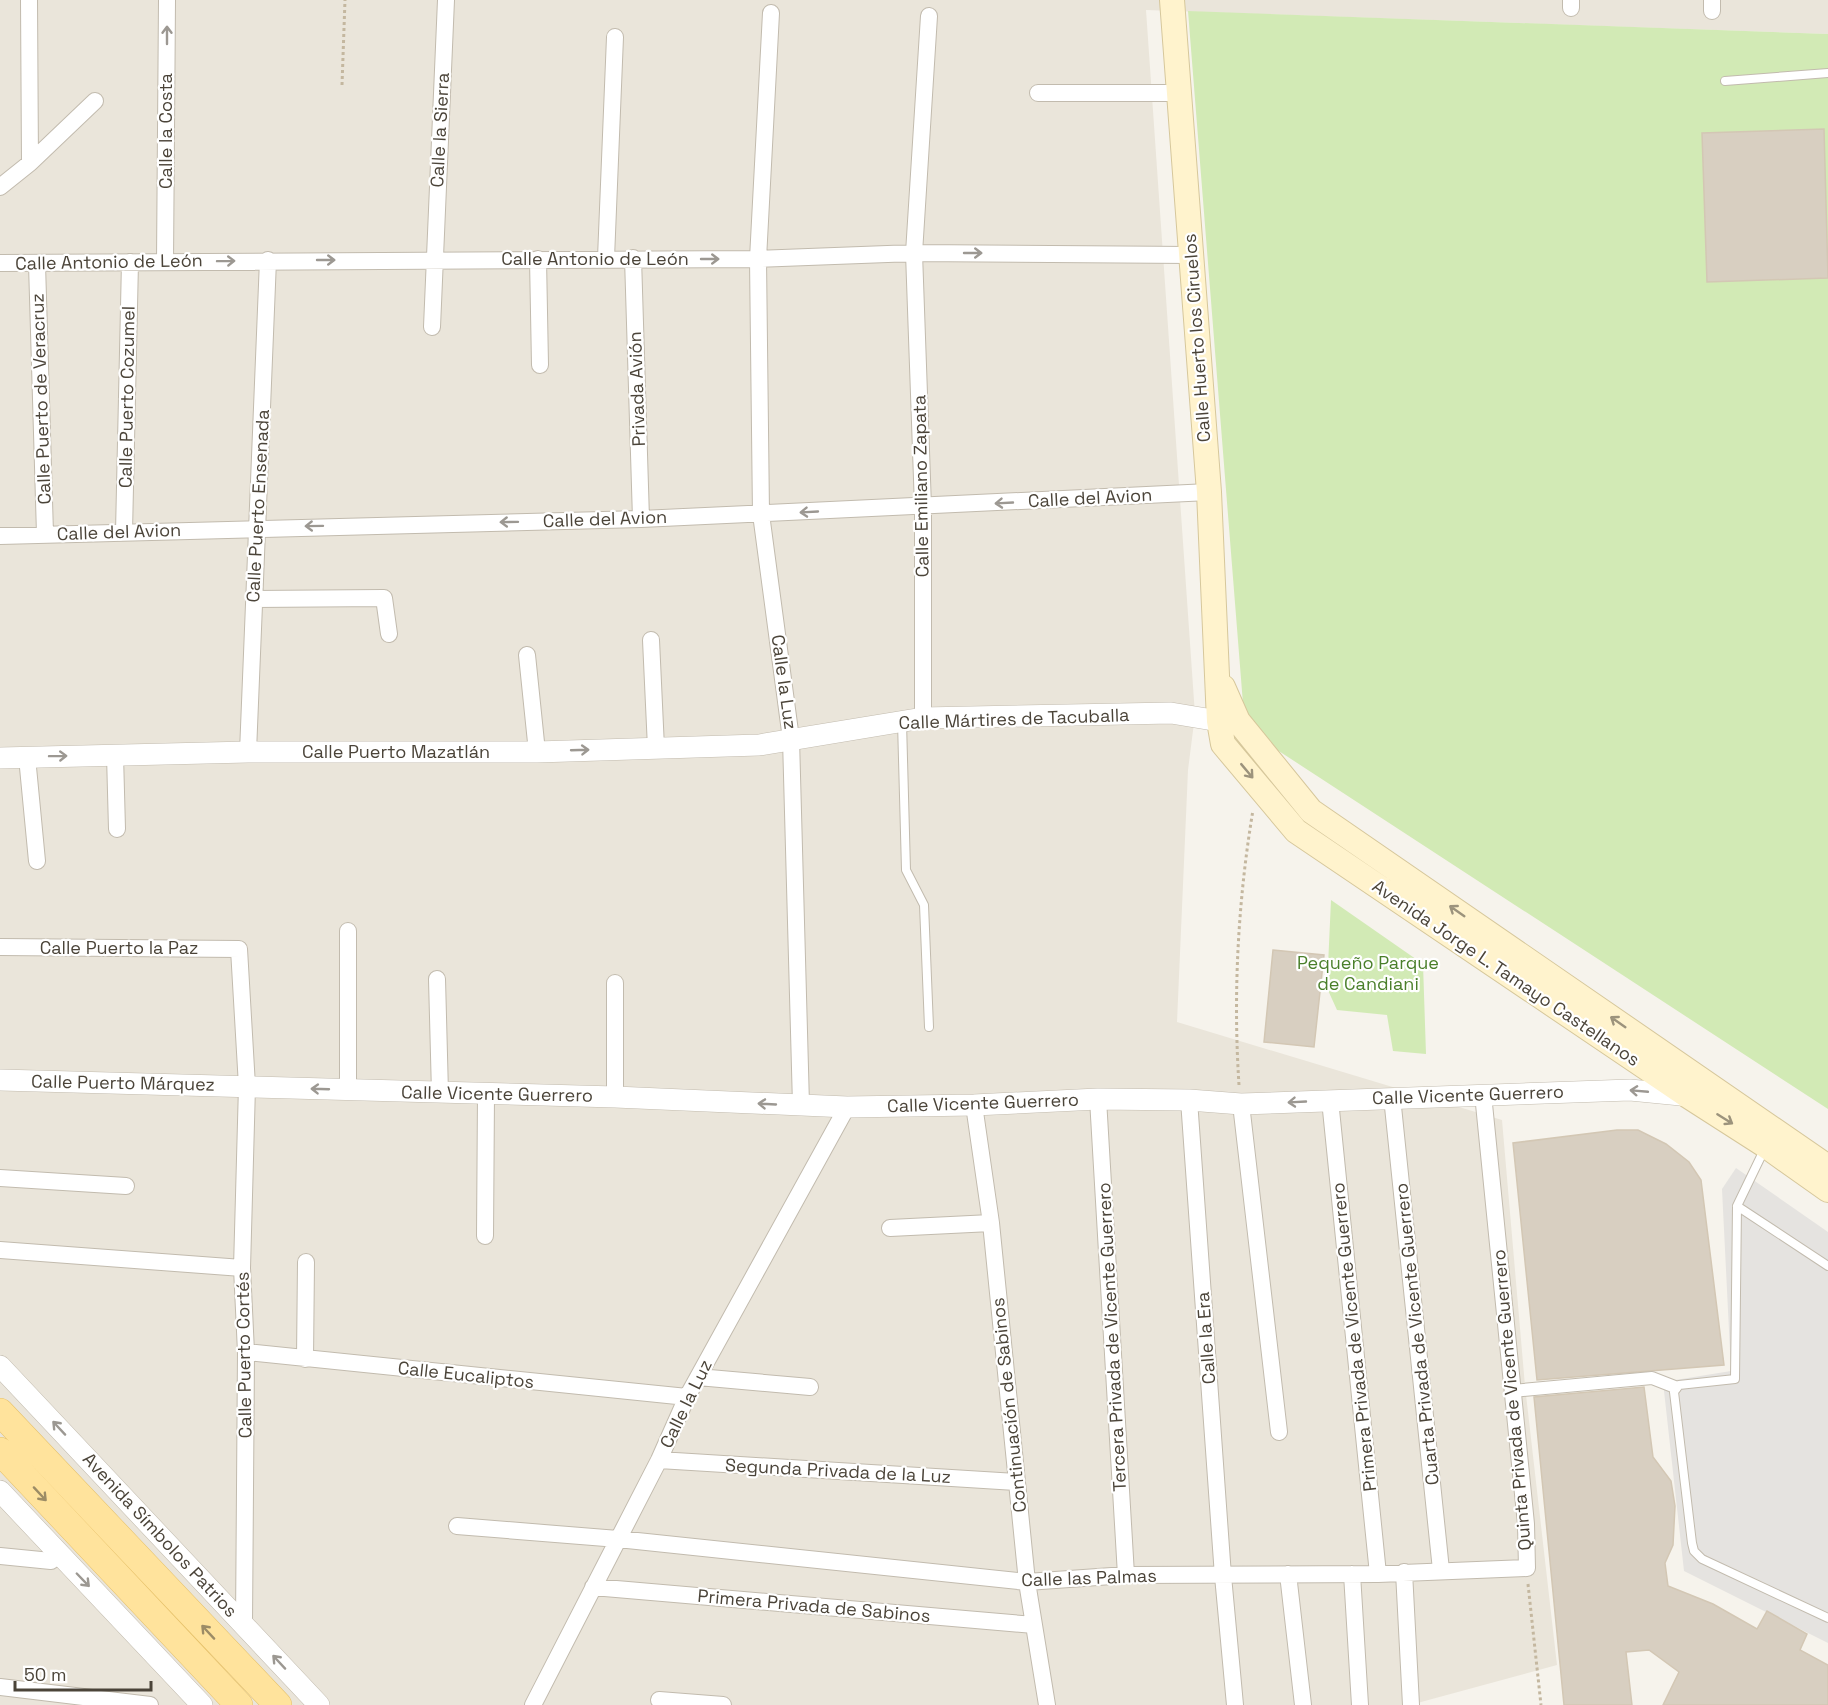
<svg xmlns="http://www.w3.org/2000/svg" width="1828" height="1705" viewBox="0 0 1828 1705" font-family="'Space Grotesk',sans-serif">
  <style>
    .residential { fill: #eae5da }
    .green { fill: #d2eab5 }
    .parking { fill: #e5e3e0 }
    .building { fill: #d8cfc1; stroke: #d3c7b4; stroke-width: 1.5 }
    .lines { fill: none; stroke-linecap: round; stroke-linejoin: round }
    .service-casing { stroke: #c2bbae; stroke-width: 10 }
    .pedestrian-casing { stroke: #c2bbae; stroke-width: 14 }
    .minor-casing { stroke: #c2bbae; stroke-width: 18 }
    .tertiary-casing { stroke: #c2bbae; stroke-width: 22 }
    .secondary-casing { stroke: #d6c79b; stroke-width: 26 }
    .primary-casing { stroke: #e6c16a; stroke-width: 28 }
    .path { stroke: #c4b79f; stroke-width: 3; stroke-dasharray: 3 3; stroke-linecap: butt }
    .service { stroke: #fff; stroke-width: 8 }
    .pedestrian { stroke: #fff; stroke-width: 12 }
    .minor { stroke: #fff; stroke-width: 16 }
    .tertiary { stroke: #fff; stroke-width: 21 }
    .secondary { stroke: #fff3cd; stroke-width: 24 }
    .primary { stroke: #ffe39c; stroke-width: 27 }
    .oneway { stroke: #9c9892 }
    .oneway2 { stroke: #9c937c }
    .oneway3 { stroke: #9c8c66 }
    .labels { text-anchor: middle; stroke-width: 4.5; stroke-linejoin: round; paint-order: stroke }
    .street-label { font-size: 18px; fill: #4b4439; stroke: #fff }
    .park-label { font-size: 18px; fill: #4a7f2a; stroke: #fff }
  </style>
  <rect width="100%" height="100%" fill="#f6f3ec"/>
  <!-- residential -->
  <path class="residential" d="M0,0H1828V34L1146,10L1195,715L1188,770L1177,1022L1502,1120L1525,1386L1557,1665L1410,1705H0Z"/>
  <!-- green -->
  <path class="green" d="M1188,11L1828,34V1109L1245,729Z
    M1331,900L1423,964L1426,1054L1393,1051L1387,1015L1337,1010L1327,988Z"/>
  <!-- parking -->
  <path class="parking" d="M1736,1168L1828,1232V1643L1684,1571L1663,1382L1731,1371L1722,1189Z"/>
  <!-- building -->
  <path class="building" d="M1824,129L1828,278L1707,282L1702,133Z
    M1273,950L1324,955L1314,1047L1264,1042Z
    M1617,1130H1638L1666,1144L1689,1162L1701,1180L1724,1365L1537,1380L1513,1143Z
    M1644,1387L1653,1457L1671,1481L1675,1506L1673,1545L1665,1563L1668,1586L1713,1604L1757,1629L1767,1611L1807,1634L1800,1650L1828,1665V1705H1663L1679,1672L1649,1650L1626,1652L1632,1705H1564L1534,1397Z"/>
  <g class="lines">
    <defs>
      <path id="service" d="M1725,81L1828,73
        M902,722L906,870L924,905L929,1027
        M1765,1148L1737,1206L1735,1379L1679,1385L1674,1392L1692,1543L1694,1551L1702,1559L1828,1618
        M1737,1206L1828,1266"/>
      <path id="pedestrian" d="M1512,1391L1652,1378L1675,1387"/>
      <path id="minor" d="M29,0L30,163
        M1571,0V8
        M1712,0V11
        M771,13L758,259L761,514L791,739L801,1105
        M1038,93H1179
        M0,187L30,163L95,101
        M606,258L615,37
        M633,258L641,519
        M538,259L540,365
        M165,262L167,0
        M0,263L758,259L914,253L1191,255
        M37,264L45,534
        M432,327L446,0
        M124,532L130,262
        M0,536L641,519L1209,492
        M254,599L384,598L389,634
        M651,640L656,748
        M527,655L537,752
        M923,718V507L914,253L929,16
        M248,752L268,260
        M115,755L117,829
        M27,757L37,861
        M0,947L239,949L247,1086L242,1268L246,1352L244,1624
        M437,979L440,1093
        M348,1090V931
        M615,1097V983
        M1392,1097L1441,1570
        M1098,1099L1126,1575
        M1189,1100L1223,1576L1235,1705
        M1330,1100L1378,1574
        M1241,1104L1279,1432
        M974,1105L991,1223L1027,1582L1047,1705
        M0,1178L126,1186
        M890,1228L991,1223
        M485,1236L486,1095
        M0,1250L242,1268
        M246,1352L687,1397
        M305,1359L306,1262
        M698,1377L810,1387
        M659,1460L1016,1482
        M457,1526L618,1539L1027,1582L1126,1575L1378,1574L1527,1568L1526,1524L1483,1094
        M0,1556L51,1561L59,1554
        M1404,1572L1411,1705
        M1288,1574L1303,1705
        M1352,1574L1360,1705
        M593,1587L1034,1625
        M0,1687L150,1705
        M659,1700L723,1705
        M533,1705L659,1460L687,1397L847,1107"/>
      <path id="tertiary" d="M0,758L248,752H537L759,745L923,718L1171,713L1219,721H1235
        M0,1080L615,1097L847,1107L974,1105L1098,1099L1189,1100L1241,1104L1630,1090L1691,1096
        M0,1366L319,1705
        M0,1491L202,1705"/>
      <path id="secondary" d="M1172,0L1209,492L1219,721L1223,744L1296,831L1688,1096L1766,1146L1828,1190
        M1223,687L1238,721L1311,811L1828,1167"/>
      <path id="primary" d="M0,1412L278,1705
        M0,1451L239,1705"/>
    </defs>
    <!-- service casing -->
    <use href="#service" class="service-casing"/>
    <!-- pedestrian casing -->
    <use href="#pedestrian" class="pedestrian-casing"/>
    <!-- minor casing -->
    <use href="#minor" class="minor-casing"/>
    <!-- tertiary casing -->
    <use href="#tertiary" class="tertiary-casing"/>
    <!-- secondary casing -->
    <use href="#secondary" class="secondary-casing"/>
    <!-- primary casing -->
    <use href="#primary" class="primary-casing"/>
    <!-- path -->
    <path class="path" d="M342,85L345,0
      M1239,1085C1233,994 1238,900 1253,810
      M1528,1584L1541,1705"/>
    <!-- service -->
    <use href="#service" class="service"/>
    <!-- pedestrian -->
    <use href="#pedestrian" class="pedestrian"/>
    <!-- minor -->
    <use href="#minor" class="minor"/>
    <!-- tertiary -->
    <use href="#tertiary" class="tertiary"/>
    <!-- secondary -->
    <use href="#secondary" class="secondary"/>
    <!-- primary -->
    <use href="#primary" class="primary"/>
  </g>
  <!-- one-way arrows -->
  <defs><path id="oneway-shaft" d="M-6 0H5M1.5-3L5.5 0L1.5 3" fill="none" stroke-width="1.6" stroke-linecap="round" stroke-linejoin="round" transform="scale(1.5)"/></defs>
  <g class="oneway">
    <use href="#oneway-shaft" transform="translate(167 35) rotate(-90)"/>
    <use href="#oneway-shaft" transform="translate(973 253)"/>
    <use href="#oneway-shaft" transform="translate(710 259)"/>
    <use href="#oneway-shaft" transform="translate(326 260)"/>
    <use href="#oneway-shaft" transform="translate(226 261) rotate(-1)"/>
    <use href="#oneway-shaft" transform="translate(1004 503) rotate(177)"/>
    <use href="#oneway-shaft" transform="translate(809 512) rotate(177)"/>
    <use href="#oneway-shaft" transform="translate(509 522) rotate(179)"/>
    <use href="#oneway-shaft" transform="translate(314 526) rotate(179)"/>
    <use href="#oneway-shaft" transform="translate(580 750) rotate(-2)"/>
    <use href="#oneway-shaft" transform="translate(58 756) rotate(-1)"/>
    <use href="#oneway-shaft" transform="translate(320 1089) rotate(-178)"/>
    <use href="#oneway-shaft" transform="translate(1639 1091) rotate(-175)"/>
    <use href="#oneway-shaft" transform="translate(1297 1102) rotate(177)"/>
    <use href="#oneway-shaft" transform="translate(767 1104) rotate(-177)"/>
    <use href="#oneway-shaft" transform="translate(59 1428) rotate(-133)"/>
    <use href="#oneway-shaft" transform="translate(83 1580) rotate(46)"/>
    <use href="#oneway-shaft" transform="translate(279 1662) rotate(-133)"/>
  </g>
  <g class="oneway2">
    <use href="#oneway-shaft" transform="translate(1247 771) rotate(50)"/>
    <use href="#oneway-shaft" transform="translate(1457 911) rotate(-145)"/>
    <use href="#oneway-shaft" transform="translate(1618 1022) rotate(-145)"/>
    <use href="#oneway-shaft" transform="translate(1725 1119) rotate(32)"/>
  </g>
  <g class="oneway3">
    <use href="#oneway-shaft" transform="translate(40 1494) rotate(47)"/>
    <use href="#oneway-shaft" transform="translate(208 1632) rotate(-133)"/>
  </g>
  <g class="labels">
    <!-- street labels -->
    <g class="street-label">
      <text transform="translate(440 130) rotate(-87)" y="6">Calle la Sierra</text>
      <text transform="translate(166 131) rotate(-90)" y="6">Calle la Costa</text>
      <text x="595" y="265">Calle Antonio de León</text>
      <text transform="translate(109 262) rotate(-1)" y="6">Calle Antonio de León</text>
      <text transform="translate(1197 338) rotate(-94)" y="6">Calle Huerto los Ciruelos</text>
      <text transform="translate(637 389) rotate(-92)" y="6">Privada Avión</text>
      <text transform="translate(127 397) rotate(-89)" y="6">Calle Puerto Cozumel</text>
      <text transform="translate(41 399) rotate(-92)" y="6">Calle Puerto de Veracruz</text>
      <text transform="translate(921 486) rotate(-91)" y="6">Calle Emiliano Zapata</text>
      <text transform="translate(1090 498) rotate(-3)" y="6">Calle del Avion</text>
      <text transform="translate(258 506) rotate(-87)" y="6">Calle Puerto Ensenada</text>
      <text transform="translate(605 519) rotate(-2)" y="6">Calle del Avion</text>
      <text transform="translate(119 532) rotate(-2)" y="6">Calle del Avion</text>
      <text transform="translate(784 682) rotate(82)" y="6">Calle la Luz</text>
      <text transform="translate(1014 719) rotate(-2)" y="6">Calle Mártires de Tacuballa</text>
      <text x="396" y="758">Calle Puerto Mazatlán</text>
      <text x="119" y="954">Calle Puerto la Paz</text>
      <text transform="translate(1506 973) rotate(34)" y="6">Avenida Jorge L. Tamayo Castellanos</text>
      <text transform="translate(123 1083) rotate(1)" y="6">Calle Puerto Márquez</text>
      <text transform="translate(497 1094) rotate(1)" y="6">Calle Vicente Guerrero</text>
      <text transform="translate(1468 1095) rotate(-2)" y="6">Calle Vicente Guerrero</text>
      <text transform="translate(983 1103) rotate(-2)" y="6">Calle Vicente Guerrero</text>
      <text transform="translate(1417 1334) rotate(-96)" y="6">Cuarta Privada de Vicente Guerrero</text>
      <text transform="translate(1112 1337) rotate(-93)" y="6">Tercera Privada de Vicente Guerrero</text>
      <text transform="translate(1354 1337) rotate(-96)" y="6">Primera Privada de Vicente Guerrero</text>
      <text transform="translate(1206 1338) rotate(-94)" y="6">Calle la Era</text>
      <text transform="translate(244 1355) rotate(-91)" y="6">Calle Puerto Cortés</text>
      <text transform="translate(466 1375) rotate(6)" y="6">Calle Eucaliptos</text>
      <text transform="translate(1512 1400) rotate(-95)" y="6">Quinta Privada de Vicente Guerrero</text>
      <text transform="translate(686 1404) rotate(-64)" y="6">Calle la Luz</text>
      <text transform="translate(1009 1405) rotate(-96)" y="6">Continuación de Sabinos</text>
      <text transform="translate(838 1471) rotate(3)" y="6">Segunda Privada de la Luz</text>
      <text transform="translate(160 1535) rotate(47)" y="6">Avenida Símbolos Patrios</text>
      <text transform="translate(1089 1578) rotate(-2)" y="6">Calle las Palmas</text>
      <text transform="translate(814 1606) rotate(5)" y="6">Primera Privada de Sabinos</text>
    </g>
    <!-- park labels -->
    <g class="park-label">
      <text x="1368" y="969">Pequeño Parque<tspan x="1368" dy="21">de Candiani</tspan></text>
    </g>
  </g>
  <!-- scale -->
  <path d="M15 1681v9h136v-9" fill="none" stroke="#4b4439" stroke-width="3"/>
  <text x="24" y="1681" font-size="18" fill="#4b4439" stroke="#ffffff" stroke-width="4.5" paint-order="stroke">50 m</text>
</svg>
